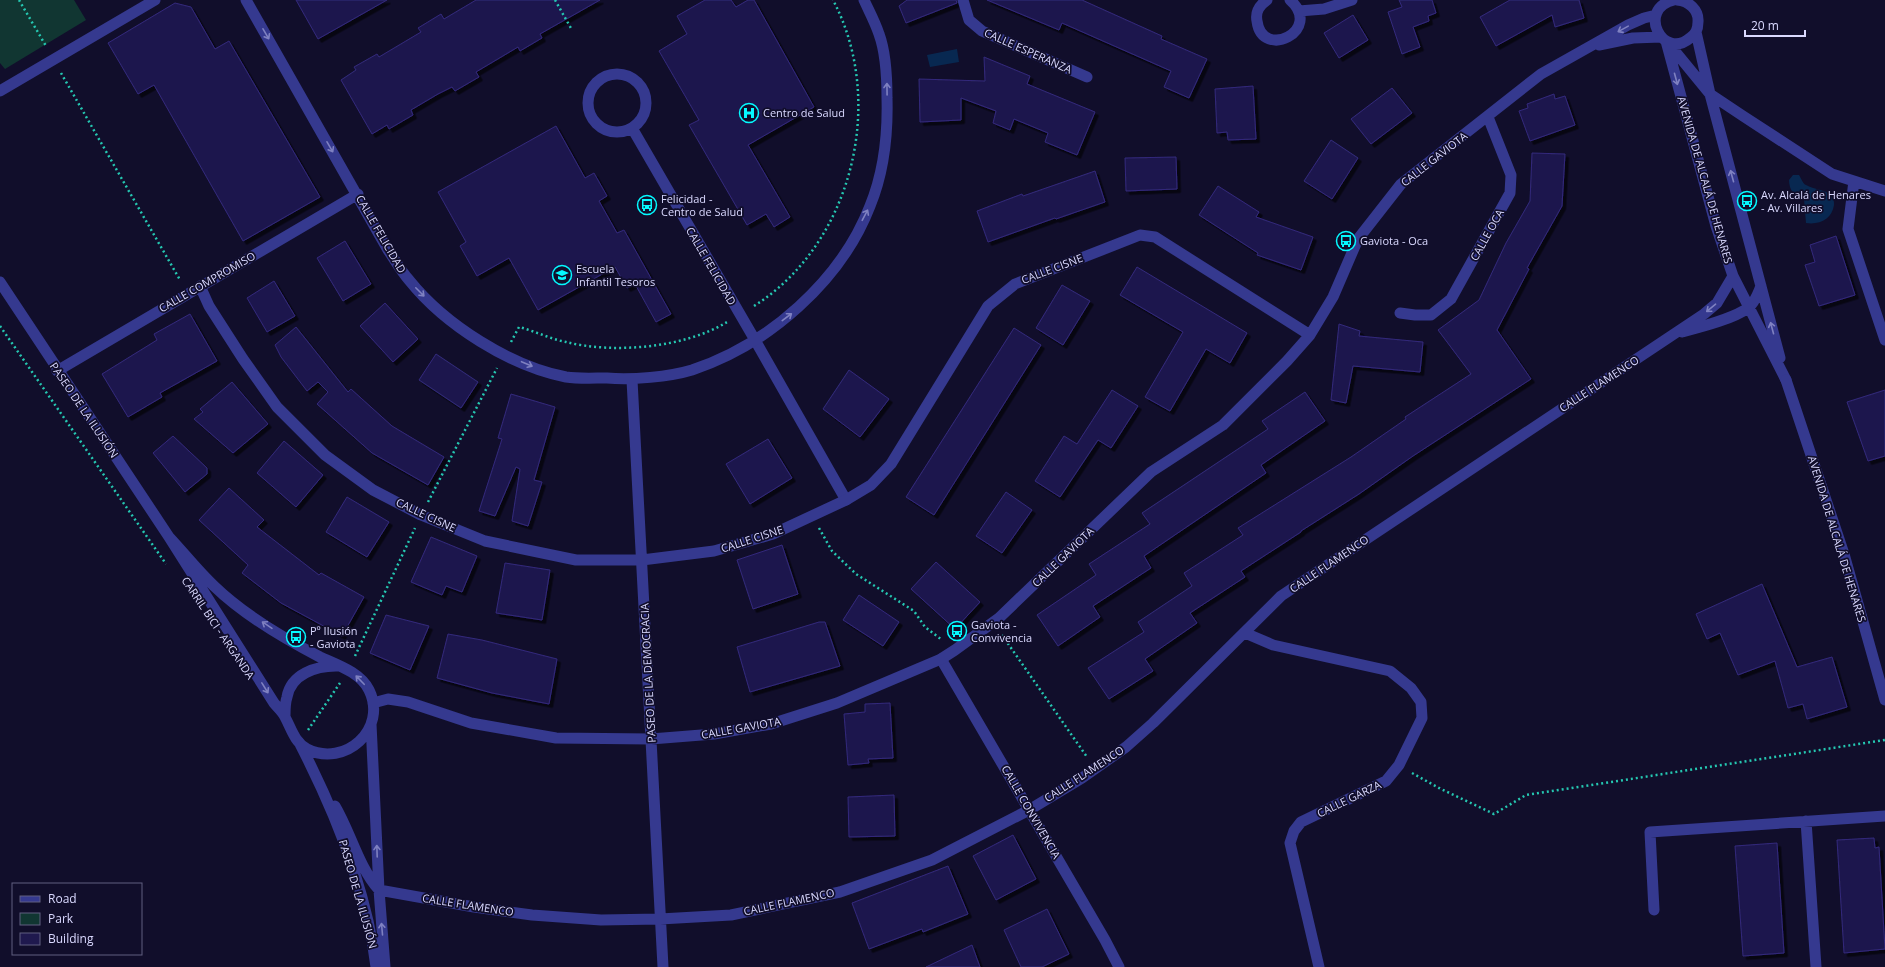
<svg xmlns="http://www.w3.org/2000/svg" width="1885" height="967" viewBox="0 0 1885 967" font-family="'Open Sans',sans-serif">
  <style>
    .green { fill: #113632 }
    .water { fill: #082851 }
    .building { fill: #1f194e; stroke: #33297c; filter: url(#shadow) }
    .lines { fill: none; stroke-linecap: round; stroke-linejoin: round }
    .path { stroke: #25c7b1; stroke-width: 2.5; stroke-dasharray: 2 3; stroke-linecap: butt }
    .pedestrian { stroke: #35398f; stroke-width: 11 }
    .minor { stroke: #35398f; stroke-width: 11 }
    .tertiary { stroke: #35398f; stroke-width: 11 }
    .oneway { stroke: #7f81c1 }
    .labels { text-anchor: middle; stroke-width: 3.5; stroke-linejoin: round; paint-order: stroke }
    .street-label { font-size: 11px; fill: #dad9ff; stroke: #110e2b }
    .poi-label { font-size: 11px; fill: #dad9ff; stroke: #110e2b; text-anchor: start }
  </style>
  <defs>
    <filter id="shadow"><feDropShadow dx="3.5" dy="3.5" stdDeviation="0" flood-color="#0009"/></filter>
  </defs>
  <rect width="100%" height="100%" fill="#110e2b"/>
  <!-- green -->
  <path class="green" d="M0,0H74L86,20L5,69L0,63Z"/>
  <!-- water -->
  <path class="water" d="M957,49L959,62L930,67L927,55Z
    M1793,175H1799C1801,178 1803,184 1806,185C1814,190 1825,189 1832,196C1834,199 1834,202 1834,205C1832,219 1820,225 1806,223L1804,199C1794,198 1789,189 1789,180Z"/>
  <!-- building -->
  <path class="building" d="M296,0H387L318,39Z
    M476,0H600L540,34L542,38L520,51L518,47L476,72L479,77L455,91L452,87L438,94L411,110L413,115L389,129L387,125L372,134L341,80L356,70L354,67L377,54L379,57L421,32L418,28L441,14L444,19Z
    M705,0H731L736,7L748,0H754L814,107L748,145L790,217L774,227L766,214L747,225L689,125L699,120L659,51L687,34L677,16Z
    M907,0H956L957,3L906,23L899,6Z
    M987,0H1082L1162,36L1161,39L1207,59L1189,98L1164,87L1171,71L1062,23L1059,30Z
    M1399,0H1432L1436,13L1428,16L1429,21L1413,27L1420,47L1402,54L1388,12L1402,7Z
    M1510,0H1579L1584,18L1555,27L1552,15L1496,46L1480,17Z
    M175,3L191,7L215,49L229,41L320,197L243,241L154,85L138,94L108,43Z
    M1353,15L1368,40L1339,58L1324,33Z
    M984,57L1030,76L1027,84L1095,112L1077,155L1045,142L1048,133L1014,119L1010,130L993,123L996,111L961,98V120L920,122L919,79L985,81Z
    M1253,86L1256,139L1228,140L1227,132L1217,133L1215,89Z
    M1392,88L1412,113L1371,144L1351,119Z
    M1554,94L1555,99L1565,96L1575,125L1530,141L1519,111L1528,108L1527,104Z
    M556,126L585,178L594,173L607,196L599,201L617,233L624,230L671,314L656,322L635,284L627,288L615,267L538,310L509,258L477,276L460,246L466,242L438,192Z
    M1331,140L1358,158L1332,199L1304,181Z
    M1532,153L1565,154L1562,206L1527,268L1529,269L1497,330L1531,379L1413,456L1359,494L1301,531V532L1241,571L1245,577L1190,613L1197,623L1145,659L1153,671L1109,699L1088,668L1144,632L1138,622L1192,586L1184,573L1243,535L1238,528L1351,457L1406,419L1405,417L1471,374L1438,330L1479,300L1506,243L1530,201Z
    M1176,157L1177,189L1126,191L1125,158Z
    M1095,171L1105,202L1056,219L1055,218L988,242L977,211L1022,194L1023,196Z
    M1218,186L1259,212L1256,217L1313,237L1301,270L1257,255L1258,253L1199,215Z
    M1836,236L1855,295L1819,306L1805,265L1815,262L1810,245Z
    M345,241L371,284L343,301L317,258Z
    M1137,267L1247,333L1230,363L1206,349L1170,411L1145,397L1183,332L1120,295Z
    M274,281L295,316L267,332L247,298Z
    M1062,285L1090,301L1063,345L1036,328Z
    M385,303L418,339L393,362L360,326Z
    M190,314L217,361L160,393L162,397L128,417L102,374L157,340L154,334Z
    M1339,324L1360,331L1359,336L1423,342L1420,372L1353,366L1346,403L1331,400Z
    M296,327L348,392L351,389L392,426L444,457L428,485L372,453L317,404L328,392L318,382L307,391L281,357L275,345Z
    M1014,328L1041,345L934,515L906,497Z
    M436,354L478,382L461,408L419,380Z
    M849,370L889,399L860,437L823,409Z
    M232,382L268,424L233,453L194,419L203,412L200,409Z
    M1112,390L1138,406L1111,448L1098,440L1060,497L1035,481L1064,436L1077,444Z
    M1885,390V456L1868,461L1847,402Z
    M1305,392L1325,421L1261,465L1266,473L1144,556L1151,568L1093,606L1100,617L1058,646L1037,615L1096,575L1089,564L1150,524L1142,513L1268,429L1262,421Z
    M511,394L555,407L534,480L542,482L528,526L512,521L520,469L516,467L495,516L479,511L502,439L498,438Z
    M173,436L207,468V474L185,492L153,453Z
    M768,439L792,478L750,504L726,464Z
    M284,441L323,475L296,507L257,473Z
    M229,488L264,520L257,527L319,575L321,573L364,597L342,636L281,603L242,573L248,565L199,520Z
    M1006,492L1032,510L1002,553L976,536Z
    M347,497L389,522L367,557L326,532Z
    M431,537L477,556L462,592L446,586L442,595L411,582Z
    M782,545L798,594L753,609L737,560Z
    M936,562L980,602L955,629L911,589Z
    M505,563L550,570L542,620L496,613Z
    M1762,584L1797,667L1832,657L1847,707L1807,719L1803,704L1788,708L1775,661L1738,675L1720,633L1707,639L1696,614Z
    M859,595L899,622L883,646L843,620Z
    M386,615L429,626L410,670L370,653Z
    M819,622H825L840,666L750,692L737,647Z
    M448,634L482,640L557,659L549,704L492,693L437,678Z
    M890,703L893,758L868,759L869,763L848,765L844,714L865,712V704Z
    M894,795L895,836L849,837L848,797Z
    M1013,835L1036,879L996,900L973,856Z
    M1874,838L1875,848L1879,847L1885,949L1844,953L1837,840Z
    M1777,843L1784,953L1743,956L1735,846Z
    M948,866L968,914L923,932L922,929L869,949L852,903Z
    M1047,909L1069,954L1042,967H1021L1004,930Z
    M972,945L980,967H926Z"/>
  <g class="lines">
    <!-- path -->
    <path class="path" d="M19,0L46,46
      M555,0L572,30
      M61,73L180,280
      M754,306C852,244 887,102 833,0
      M0,326L166,564
      M511,342L519,327C535,331 550,339 566,342C613,354 685,348 727,322
      M428,502L497,368
      M819,528L832,551L856,574L914,611L925,627L942,640
      M1002,635L1087,757
      M355,656L415,528
      M308,730L340,683
      M1412,773L1439,788L1494,814L1526,795L1885,740"/>
    <!-- pedestrian -->
    <path class="pedestrian" d="M755,340L846,500
      M941,659L1105,940L1119,967"/>
    <!-- minor -->
    <path class="minor" d="M246,0L388,250C395,260 401,271 409,280C445,325 510,366 566,377C579,379 594,378 607,378C632,380 669,377 692,370C768,345 841,281 870,206C884,172 888,135 887,98C887,78 886,53 879,34C875,22 869,11 864,0
      M963,0L969,20L982,31L1087,77
      M1267,0C1260,5 1255,11 1257,21C1262,61 1324,30 1290,0
      M1674,0C1636,9 1663,61 1690,38C1695,35 1698,29 1698,22C1699,10 1689,1 1677,0
      M1299,11L1324,9L1352,0
      M1696,32L1710,94L1780,358
      M1666,41L1716,226L1733,276L1786,380
      M1669,44L1710,94L1743,116L1832,174L1885,191
      M1599,45L1633,38L1661,37
      M588 103a29 29 0 1 1 58 0a29 29 0 1 1-58 0Z
      M0,91L155,0
      M632,128L755,340
      M1854,181L1848,229L1885,340
      M0,282L169,537L274,703C278,708 283,712 285,717C292,730 294,741 307,749C345,768 388,729 369,690C360,672 337,665 320,657C283,638 244,615 214,586C198,571 184,553 169,537
      M200,286L209,306L243,359L277,407L325,455L373,490L421,515L485,541L576,560H642L714,551L773,534L846,500L871,485L891,464L988,306L1015,284L1140,235L1155,237L1310,335
      M1400,313L1415,315H1431L1451,299L1510,193L1511,175L1488,117
      M1682,332C1701,327 1733,319 1748,308C1755,303 1758,293 1761,286
      M57,371L358,194
      M632,380L663,967
      M1245,633L1273,645L1390,671L1411,688L1421,702L1422,718L1399,765L1386,781L1301,822L1294,831L1290,843L1319,967
      M373,703L388,699L408,702L471,723L556,738L651,739L714,734L771,724L837,703L941,659L955,650L999,618L1151,472L1223,425L1287,361L1310,335L1333,297L1358,239L1401,184L1541,74L1628,25L1644,18L1656,15
      M285,716C285,710 285,703 287,697C291,674 316,666 336,666
      M371,724L379,890L385,967
      M300,744C335,812 367,891 376,967
      M335,806C351,833 358,866 379,890
      M1806,821L1816,967
      M379,890L474,907L532,915L601,920L660,919L731,915L840,892L932,860L1029,810L1082,778L1126,747L1153,723L1281,596L1704,314L1717,303L1733,276
      M1654,910L1650,832L1885,816"/>
    <!-- tertiary -->
    <path class="tertiary" d="M1786,380L1844,554L1885,700"/>
  </g>
  <!-- one-way arrows -->
  <defs><path id="oneway-shaft" d="M-6 0H5M1.5-3L5.5 0L1.5 3" fill="none" stroke-width="1.6" stroke-linecap="round" stroke-linejoin="round"/></defs>
  <g class="oneway">
    <use href="#oneway-shaft" transform="translate(1623 29) rotate(151)"/>
    <use href="#oneway-shaft" transform="translate(266 34) rotate(60)"/>
    <use href="#oneway-shaft" transform="translate(1676 79) rotate(75)"/>
    <use href="#oneway-shaft" transform="translate(887 89) rotate(-91)"/>
    <use href="#oneway-shaft" transform="translate(330 147) rotate(60)"/>
    <use href="#oneway-shaft" transform="translate(1732 176) rotate(-105)"/>
    <use href="#oneway-shaft" transform="translate(865 215) rotate(-62)"/>
    <use href="#oneway-shaft" transform="translate(420 292) rotate(45)"/>
    <use href="#oneway-shaft" transform="translate(1711 308) rotate(140)"/>
    <use href="#oneway-shaft" transform="translate(787 317) rotate(-37)"/>
    <use href="#oneway-shaft" transform="translate(1772 328) rotate(-105)"/>
    <use href="#oneway-shaft" transform="translate(527 364) rotate(23)"/>
    <use href="#oneway-shaft" transform="translate(267 625) rotate(-146)"/>
    <use href="#oneway-shaft" transform="translate(360 680) rotate(-134)"/>
    <use href="#oneway-shaft" transform="translate(265 688) rotate(58)"/>
    <use href="#oneway-shaft" transform="translate(377 851) rotate(-92)"/>
    <use href="#oneway-shaft" transform="translate(382 929) rotate(-95)"/>
  </g>
  <!-- icons -->
  <defs>
    <symbol id="hospital-ring" viewBox="-11 -11 22 22"><circle r="9.5" fill="#110e2b" stroke="#05f9ff" stroke-width="1.5"/><path d="M-5-5h3v3.5h4V-5h3V5h-3V1.5h-4V5h-3Z" fill="#05f9ff"/></symbol>
    <symbol id="bus-ring" viewBox="-11 -11 22 22"><circle r="9.5" fill="#110e2b" stroke="#05f9ff" stroke-width="1.5"/><path d="M-5-6H5V4H4V6H2V4H-2V6H-4V4H-5ZM-3.5-4V0h7V-4ZM-3.5 1.2v1.5H-2V1.2ZM2 1.2v1.5H3.5V1.2Z" fill="#05f9ff"/></symbol>
    <symbol id="school-ring" viewBox="-11 -11 22 22"><circle r="9.5" fill="#110e2b" stroke="#05f9ff" stroke-width="1.5"/><path d="M0-5L7-2L0 1L-7-2ZM-4 1L0 2.5L4 1V4Q0 6-4 4Z" fill="#05f9ff"/></symbol>
  </defs>
  <g fill-rule="evenodd">
    <use href="#hospital-ring" x="738" y="102" width="22" height="22"/>
    <use href="#bus-ring" x="1736" y="190" width="22" height="22"/>
    <use href="#bus-ring" x="636" y="194" width="22" height="22"/>
    <use href="#bus-ring" x="1335" y="230" width="22" height="22"/>
    <use href="#school-ring" x="551" y="264" width="22" height="22"/>
    <use href="#bus-ring" x="946" y="620" width="22" height="22"/>
    <use href="#bus-ring" x="285" y="626" width="22" height="22"/>
  </g>
  <g class="labels">
    <!-- street labels -->
    <g class="street-label">
      <text transform="translate(1028 51) rotate(24)" y="4">CALLE ESPERANZA</text>
      <text transform="translate(1434 159) rotate(-38)" y="4">CALLE GAVIOTA</text>
      <text transform="translate(1705 180) rotate(74)" y="4">AVENIDA DE ALCALÁ DE HENARES</text>
      <text transform="translate(381 234) rotate(60)" y="4">CALLE FELICIDAD</text>
      <text transform="translate(1487 235) rotate(-61)" y="4">CALLE OCA</text>
      <text transform="translate(711 266) rotate(60)" y="4">CALLE FELICIDAD</text>
      <text transform="translate(1052 269) rotate(-21)" y="4">CALLE CISNE</text>
      <text transform="translate(207 282) rotate(-30)" y="4">CALLE COMPROMISO</text>
      <text transform="translate(1599 384) rotate(-33)" y="4">CALLE FLAMENCO</text>
      <text transform="translate(84 410) rotate(56)" y="4">PASEO DE LA ILUSIÓN</text>
      <text transform="translate(426 515) rotate(25)" y="4">CALLE CISNE</text>
      <text transform="translate(752 539) rotate(-18)" y="4">CALLE CISNE</text>
      <text transform="translate(1837 539) rotate(73)" y="4">AVENIDA DE ALCALÁ DE HENARES</text>
      <text transform="translate(1063 557) rotate(-44)" y="4">CALLE GAVIOTA</text>
      <text transform="translate(1329 564) rotate(-34)" y="4">CALLE FLAMENCO</text>
      <text transform="translate(218 628) rotate(56)" y="4">CARRIL BICI - ARGANDA</text>
      <text transform="translate(648 673) rotate(-93)" y="4">PASEO DE LA DEMOCRACIA</text>
      <text transform="translate(741 728) rotate(-10)" y="4">CALLE GAVIOTA</text>
      <text transform="translate(1084 774) rotate(-33)" y="4">CALLE FLAMENCO</text>
      <text transform="translate(1349 799) rotate(-26)" y="4">CALLE GARZA</text>
      <text transform="translate(1031 812) rotate(60)" y="4">CALLE CONVIVENCIA</text>
      <text transform="translate(358 894) rotate(74)" y="4">PASEO DE LA ILUSIÓN</text>
      <text transform="translate(789 902) rotate(-12)" y="4">CALLE FLAMENCO</text>
      <text transform="translate(468 905) rotate(9)" y="4">CALLE FLAMENCO</text>
    </g>
    <!-- poi labels -->
    <g class="poi-label">
      <text x="763" y="117">Centro de Salud</text>
      <text x="1761" y="199">Av. Alcalá de Henares<tspan x="1761" dy="13">- Av. Villares</tspan></text>
      <text x="661" y="203">Felicidad -<tspan x="661" dy="13">Centro de Salud</tspan></text>
      <text x="1360" y="245">Gaviota - Oca</text>
      <text x="576" y="273">Escuela<tspan x="576" dy="13">Infantil Tesoros</tspan></text>
      <text x="971" y="629">Gaviota -<tspan x="971" dy="13">Convivencia</tspan></text>
      <text x="310" y="635">Pº Ilusión<tspan x="310" dy="13">- Gaviota</tspan></text>
    </g>
  </g>
  <!-- legend -->
  <rect x="12" y="883" width="130" height="72" fill="#110e2b" stroke="#615f80"/>
  <rect x="20" y="896" width="20" height="6" fill="#35398f" stroke="#615f80"/>
  <text x="48" y="903" font-size="12" fill="#dad9ff">Road</text>
  <rect x="20" y="913" width="20" height="12" fill="#113632" stroke="#615f80"/>
  <text x="48" y="923" font-size="12" fill="#dad9ff">Park</text>
  <rect x="20" y="933" width="20" height="12" fill="#1f194e" stroke="#615f80"/>
  <text x="48" y="943" font-size="12" fill="#dad9ff">Building</text>
  <!-- scale -->
  <path d="M1745 30v6h60v-6" fill="none" stroke="#dad9ff" stroke-width="2"/>
  <text x="1751" y="30" font-size="12" fill="#dad9ff" stroke="#110e2b" stroke-width="3" paint-order="stroke">20 m</text>
</svg>
